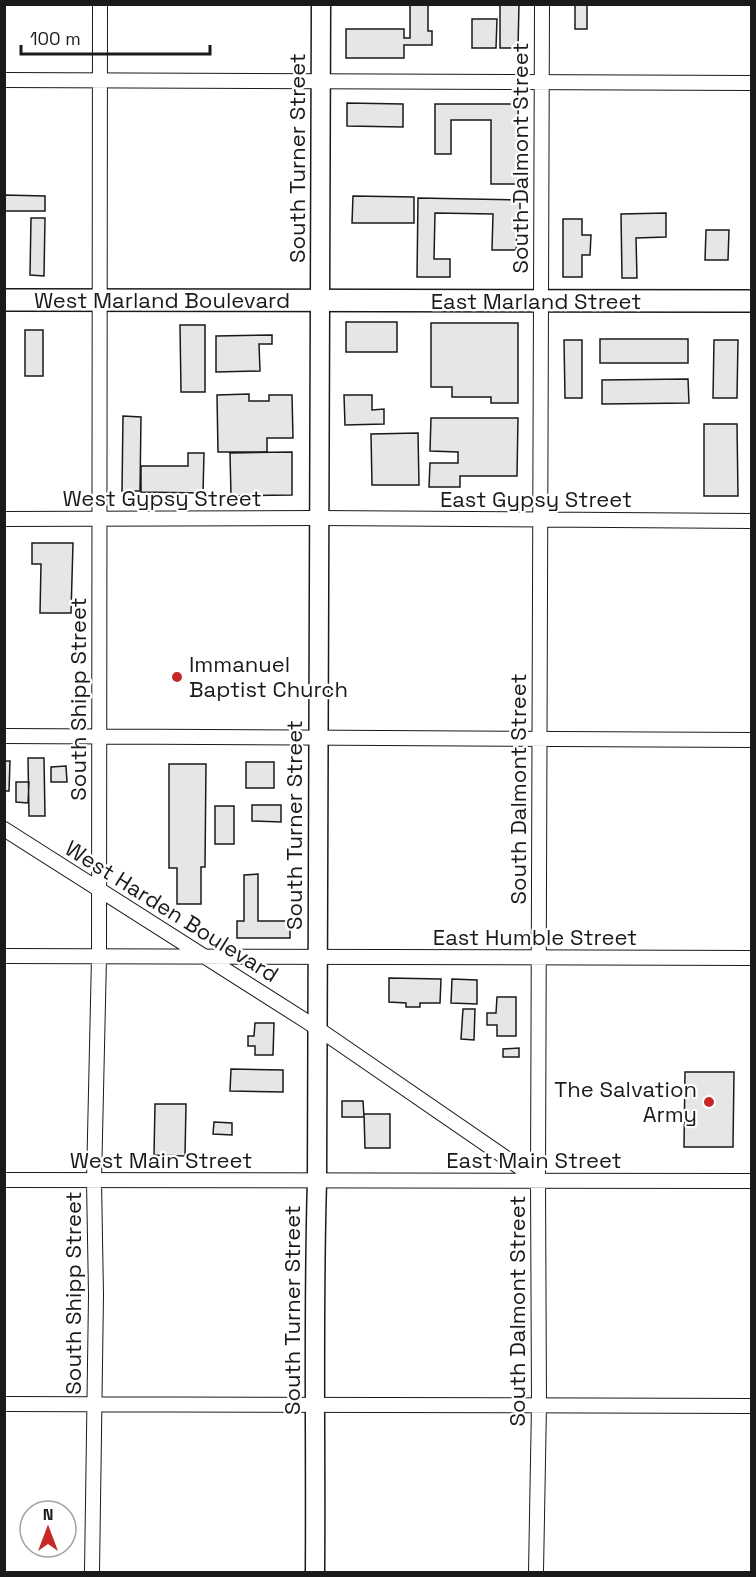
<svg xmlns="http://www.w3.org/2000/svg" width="756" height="1577" viewBox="0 0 756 1577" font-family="'Space Grotesk',sans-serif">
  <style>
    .building { fill: #e6e6e6; stroke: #1a1a1a; stroke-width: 1.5 }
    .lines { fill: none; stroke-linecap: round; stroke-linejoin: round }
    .minor-casing { stroke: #1a1a1a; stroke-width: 16 }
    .major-casing { stroke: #1a1a1a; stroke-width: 21 }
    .highway-casing { stroke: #1a1a1a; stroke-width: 24 }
    .minor { stroke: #fff; stroke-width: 14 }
    .major { stroke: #fff; stroke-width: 18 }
    .highway { stroke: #fff; stroke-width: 21 }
    .poi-dot { fill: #c62828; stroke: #fff; stroke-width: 2 }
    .labels { text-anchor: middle; stroke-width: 4.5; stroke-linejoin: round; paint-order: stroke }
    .street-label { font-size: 22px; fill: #1a1a1a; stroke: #fff }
    .poi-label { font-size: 22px; fill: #1a1a1a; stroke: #fff; text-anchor: start }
  </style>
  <rect width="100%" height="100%" fill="#fff"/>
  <!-- building -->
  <path class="building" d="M410,4H428V31H432V45H404V58H346V29H404V38H410Z
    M500,4H519L518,48H500Z
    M575,4H587V29H575Z
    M472,19H497L496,48H472Z
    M347,103L403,104V127L347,126Z
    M435,104H518L519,184H491V120H451V154H435Z
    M4,195L45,196V211H4Z
    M353,196L414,197V223H352Z
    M418,198L520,200V232H517L516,250H492L493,214L435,213L434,259H450V277H417Z
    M666,213V237L636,238L637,278H622L621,214Z
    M31,218H45L44,276L30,275Z
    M563,219H582V235H591L590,255H582V277H563Z
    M706,230H729L728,260H705Z
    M346,322H397V352H346Z
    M431,323H518V403H491V397H452V387H431Z
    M180,325H205V392H181Z
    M25,330H43V376H25Z
    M272,335V344H259L260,371L216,372V336Z
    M600,339H688V363H600Z
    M564,340H582V398H565Z
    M714,340H738L737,398H713Z
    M688,379L689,403L602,404V380Z
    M249,394V401H269V395H292L293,438H267V452H218L217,395Z
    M344,395H372V410L384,409V424L345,425Z
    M123,416L141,417L140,491H122Z
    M431,418H518L517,476H460V487H429L430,463H458V452L430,451Z
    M704,424H737L738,496H704Z
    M418,433L419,485H372L371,434Z
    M292,452V495L231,496L230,453Z
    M188,453H204L203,493L141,492V466H188Z
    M32,543H73L71,613H40L41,564H32Z
    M28,758H44L45,816H29Z
    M4,761H10L9,791H4Z
    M246,762H274V788H246Z
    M169,764H206L205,867H201V904H177V868H169Z
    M66,766L67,782H51V767Z
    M16,782H29L28,803L16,802Z
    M252,805H281V822L252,821Z
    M215,806H234V844H215Z
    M258,874V921H290V938H237V921H244V875Z
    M389,978L441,979L440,1003H420V1007H406V1003L389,1002Z
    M452,979L477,980V1004L451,1003Z
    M497,997H516V1036H497V1025H487V1013H496Z
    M463,1009H475L474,1040L461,1039Z
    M255,1023H274L273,1055H255V1046H248V1036H254Z
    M519,1048V1057H503V1049Z
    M231,1069L283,1070V1092L230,1091Z
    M685,1072H734L733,1147H684Z
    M342,1101H363L364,1117H342Z
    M155,1104H186L185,1156L154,1155Z
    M364,1114H390V1148H365Z
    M214,1122L232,1123V1135L213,1134Z"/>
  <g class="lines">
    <defs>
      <path id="minor" d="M4,80L752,83
        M4,519L319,518L752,521
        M4,736L752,740
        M4,829L317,1028L538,1180
        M4,956L752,958
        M4,1180L752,1181
        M4,1404L752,1406
        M92,1572L96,1295L94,1181L99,957L100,4
        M536,1572L539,1405L538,1180L542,4"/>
      <path id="major" d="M315,1572C316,1442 313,1312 317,1182L321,4"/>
      <path id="highway" d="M4,300L752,301"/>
    </defs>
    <!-- minor casing -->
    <use href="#minor" class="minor-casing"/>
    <!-- major casing -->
    <use href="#major" class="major-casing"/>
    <!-- highway casing -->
    <use href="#highway" class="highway-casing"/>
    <!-- minor -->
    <use href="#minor" class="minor"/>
    <!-- major -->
    <use href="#major" class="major"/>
    <!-- highway -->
    <use href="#highway" class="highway"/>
  </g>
  <!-- markers -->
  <g class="poi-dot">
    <circle cx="177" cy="677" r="6"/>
    <circle cx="709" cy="1102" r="6"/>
  </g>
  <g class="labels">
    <!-- street labels -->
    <g class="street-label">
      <text transform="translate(297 158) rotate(-90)" y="8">South Turner Street</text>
      <text transform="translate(520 158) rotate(-90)" y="8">South Dalmont Street</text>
      <text x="162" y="308">West Marland Boulevard</text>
      <text x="536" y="309">East Marland Street</text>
      <text x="162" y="506">West Gypsy Street</text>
      <text x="536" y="507">East Gypsy Street</text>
      <text transform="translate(78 699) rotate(-90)" y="8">South Shipp Street</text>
      <text transform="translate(518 789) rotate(-90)" y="8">South Dalmont Street</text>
      <text transform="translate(294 825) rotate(-90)" y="8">South Turner Street</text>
      <text transform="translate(172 911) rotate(32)" y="8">West Harden Boulevard</text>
      <text x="535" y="945">East Humble Street</text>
      <text x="161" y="1168">West Main Street</text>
      <text x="534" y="1168">East Main Street</text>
      <text transform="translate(73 1293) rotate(-90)" y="8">South Shipp Street</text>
      <text transform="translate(292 1310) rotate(-90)" y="8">South Turner Street</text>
      <text transform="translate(517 1311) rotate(-90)" y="8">South Dalmont Street</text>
    </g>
    <!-- poi labels -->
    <g class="poi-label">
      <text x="189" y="672">Immanuel<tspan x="189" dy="25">Baptist Church</tspan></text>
      <text x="697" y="1097" text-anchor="end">The Salvation<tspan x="697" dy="25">Army</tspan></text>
    </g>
  </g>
  <!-- border -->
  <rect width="756" height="1577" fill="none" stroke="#1a1a1a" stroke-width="12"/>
  <!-- north arrow -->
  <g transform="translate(48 1529)"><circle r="28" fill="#ffffff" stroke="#a3a3a3" stroke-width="1.5"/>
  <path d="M0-4.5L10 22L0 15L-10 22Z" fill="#c62828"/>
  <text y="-9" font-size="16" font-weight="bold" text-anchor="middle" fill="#1a1a1a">N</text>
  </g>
  <!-- scale -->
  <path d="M21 45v9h189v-9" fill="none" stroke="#1a1a1a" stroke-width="3"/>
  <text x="30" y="45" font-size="18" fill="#1a1a1a" stroke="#ffffff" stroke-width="4.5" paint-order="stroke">100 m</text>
</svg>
